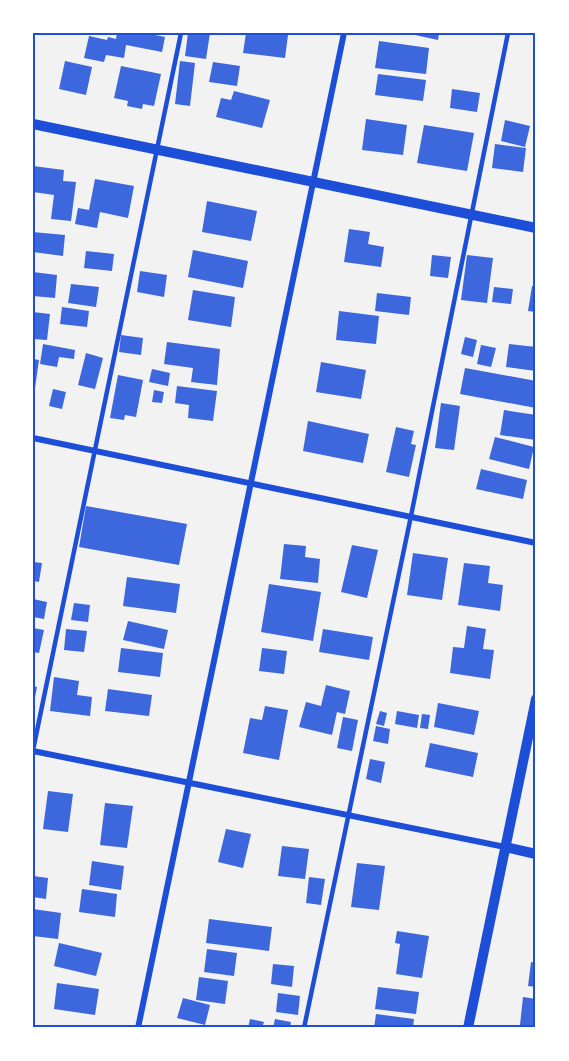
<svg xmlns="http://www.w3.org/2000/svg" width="569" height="1061" viewBox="0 0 569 1061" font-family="'Roboto Condensed',sans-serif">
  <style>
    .building { fill: #3d67dc }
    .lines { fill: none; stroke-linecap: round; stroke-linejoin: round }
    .service { stroke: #1d4ed8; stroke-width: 4.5 }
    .minor { stroke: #1d4ed8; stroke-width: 6 }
    .tertiary { stroke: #1d4ed8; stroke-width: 10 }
    .neatline { fill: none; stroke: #1d4ed8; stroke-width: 2 }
  </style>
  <rect width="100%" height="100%" fill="#f2f2f2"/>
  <!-- building -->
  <path class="building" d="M117,33H145L165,37L162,52L126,45L124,58L106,55L104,62L84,58L89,36L107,40L108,37L116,39Z
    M188,33H210L206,59L185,56Z
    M246,33L288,35L285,58L243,53Z
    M406,33H439L438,40Z
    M379,41L429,48L426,74L375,68Z
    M65,61L92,67L86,95L59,89Z
    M180,61L195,63L190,106L175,104Z
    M213,62L240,66L237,86L209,82Z
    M121,66L161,74L154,106L143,104L142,109L127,106L128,101L114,98Z
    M378,74L426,80L423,101L375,95Z
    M452,89L480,93L477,112L450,108Z
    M234,91L270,100L262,128L216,117L221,98L231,100Z
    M366,119L407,125L403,155L362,150Z
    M505,120L530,126L525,147L501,141Z
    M424,125L474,133L467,171L417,163Z
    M495,144L526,148L523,172L492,168Z
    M33,166L64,170L63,181L76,182L71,221L51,219L54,195L33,192Z
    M95,179L134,186L128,218L100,212L97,228L75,224L78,208L89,210Z
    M207,201L257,211L251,241L202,232Z
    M349,229L370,232L368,244L384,247L381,267L344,262Z
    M33,232L65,235L63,256L33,252Z
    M193,250L248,261L243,288L188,277Z
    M86,251L114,254L112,271L84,268Z
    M432,255L451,257L448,278L430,276Z
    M467,255L493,258L487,303L461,300Z
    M140,271L167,275L164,297L137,292Z
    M33,272L57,275L55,298L33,296Z
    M71,284L99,287L96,307L68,303Z
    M532,286H536V312L528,311Z
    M494,287L513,289L511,304L492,302Z
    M193,290L235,297L231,327L188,320Z
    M377,293L411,297L409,315L375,311Z
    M62,307L89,311L87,327L60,324Z
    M339,311L379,316L376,344L336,340Z
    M33,312L50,314L47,340L33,339Z
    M121,335L143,338L141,355L119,352Z
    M465,337L477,340L473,357L461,354Z
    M167,342L220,349L217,385L191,382L193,368L164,364Z
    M43,344L75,350L74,359L59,357L57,367L40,364Z
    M509,344L536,347V371L506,367Z
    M481,345L496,348L491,367L477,364Z
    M86,353L103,358L95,389L78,385Z
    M33,359L39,360L34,395H33Z
    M321,362L366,370L361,399L316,392Z
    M465,368L536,381V408L460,394Z
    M152,369L170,373L168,386L149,382Z
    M118,375L143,380L136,417L125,415L124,420L110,418Z
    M177,386L217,391L213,421L188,418L189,405L175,403Z
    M53,389L66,392L62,409L49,406Z
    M154,390L164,392L162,403L152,402Z
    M441,403L460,406L454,450L435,448Z
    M504,410L536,415V440L500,435Z
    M308,421L369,434L363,463L303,451Z
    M396,427L414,431L411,444L416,445L409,477L386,472Z
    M495,437L534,447L529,469L489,459Z
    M481,469L527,480L523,499L476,489Z
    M86,506L187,524L179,565L79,547Z
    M284,544L306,546L305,557L320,559L318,583L280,579Z
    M352,545L378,550L367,598L341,592Z
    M413,553L448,558L442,600L407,595Z
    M33,562L42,563L39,582L33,581Z
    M464,563L490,566L488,583L503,585L500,611L458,605Z
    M127,577L180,584L176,613L123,606Z
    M269,584L321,592L313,641L261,632Z
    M33,599L47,602L44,619L33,617Z
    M74,603L90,605L88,622L71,620Z
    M128,621L168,630L164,649L123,640Z
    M467,626L486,629L483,649L494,650L490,679L450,673L453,647L464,648Z
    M33,628L44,630L39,653L33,652Z
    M66,629L87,631L84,652L64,650Z
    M323,629L373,637L369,660L319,652Z
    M121,648L163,653L160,677L118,672Z
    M262,648L287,651L284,674L259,671Z
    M54,677L79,681L77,695L92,697L90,716L50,711Z
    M326,685L350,691L345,714L337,712L332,735L299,727L306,702L321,706Z
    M33,686L37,687L34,703H33Z
    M108,689L152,695L149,716L105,711Z
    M438,703L479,711L474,735L434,727Z
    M265,706L288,710L279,760L243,753L250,718L262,720Z
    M380,711L387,713L384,726L376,724Z
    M397,711L419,715L417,728L395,724Z
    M422,714L430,715L428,729L420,728Z
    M343,717L358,720L352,751L337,748Z
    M376,726L390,729L388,744L373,741Z
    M430,743L478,753L473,777L425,767Z
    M370,759L385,762L381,783L366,779Z
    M48,791L73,794L68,832L43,829Z
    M105,803L133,806L127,848L100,845Z
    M226,829L251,834L243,868L218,862Z
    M282,846L309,849L305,879L278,876Z
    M92,861L124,866L121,890L89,885Z
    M357,863L385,866L379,910L351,907Z
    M33,876L48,878L46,899L33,897Z
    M309,877L325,879L321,905L306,903Z
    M82,889L117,894L115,917L79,912Z
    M33,909L61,913L58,939L33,936Z
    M209,919L272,927L269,951L206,943Z
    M397,931L429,936L422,978L396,974L400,944L395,943Z
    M59,943L102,953L96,976L54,966Z
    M207,949L237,953L234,976L204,972Z
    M531,962L536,963V987L528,986Z
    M273,964L294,966L292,987L271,984Z
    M199,977L228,981L225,1004L196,1000Z
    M57,983L99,989L95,1015L54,1009Z
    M378,987L419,992L416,1014L375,1009Z
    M278,993L300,996L298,1015L276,1012Z
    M523,997L536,999V1027L520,1025Z
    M183,998L210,1005L205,1025L177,1018Z
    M376,1014L414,1019L413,1028H374Z
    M250,1019L264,1022L262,1028H248Z
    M275,1019L291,1022L290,1028H273Z"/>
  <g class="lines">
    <!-- service -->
    <path class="service" d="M33,750L181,33
      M304,1028L411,516L508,33"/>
    <!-- minor -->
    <path class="minor" d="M33,438L536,543
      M33,751L505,847
      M138,1028L344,33"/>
    <!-- tertiary -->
    <path class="tertiary" d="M33,124L536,228
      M505,847L536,854
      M468,1028L536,699"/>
  </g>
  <!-- border -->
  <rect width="569" height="1061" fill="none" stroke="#ffffff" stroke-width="69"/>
  <rect x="34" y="34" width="500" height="992" class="neatline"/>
</svg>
